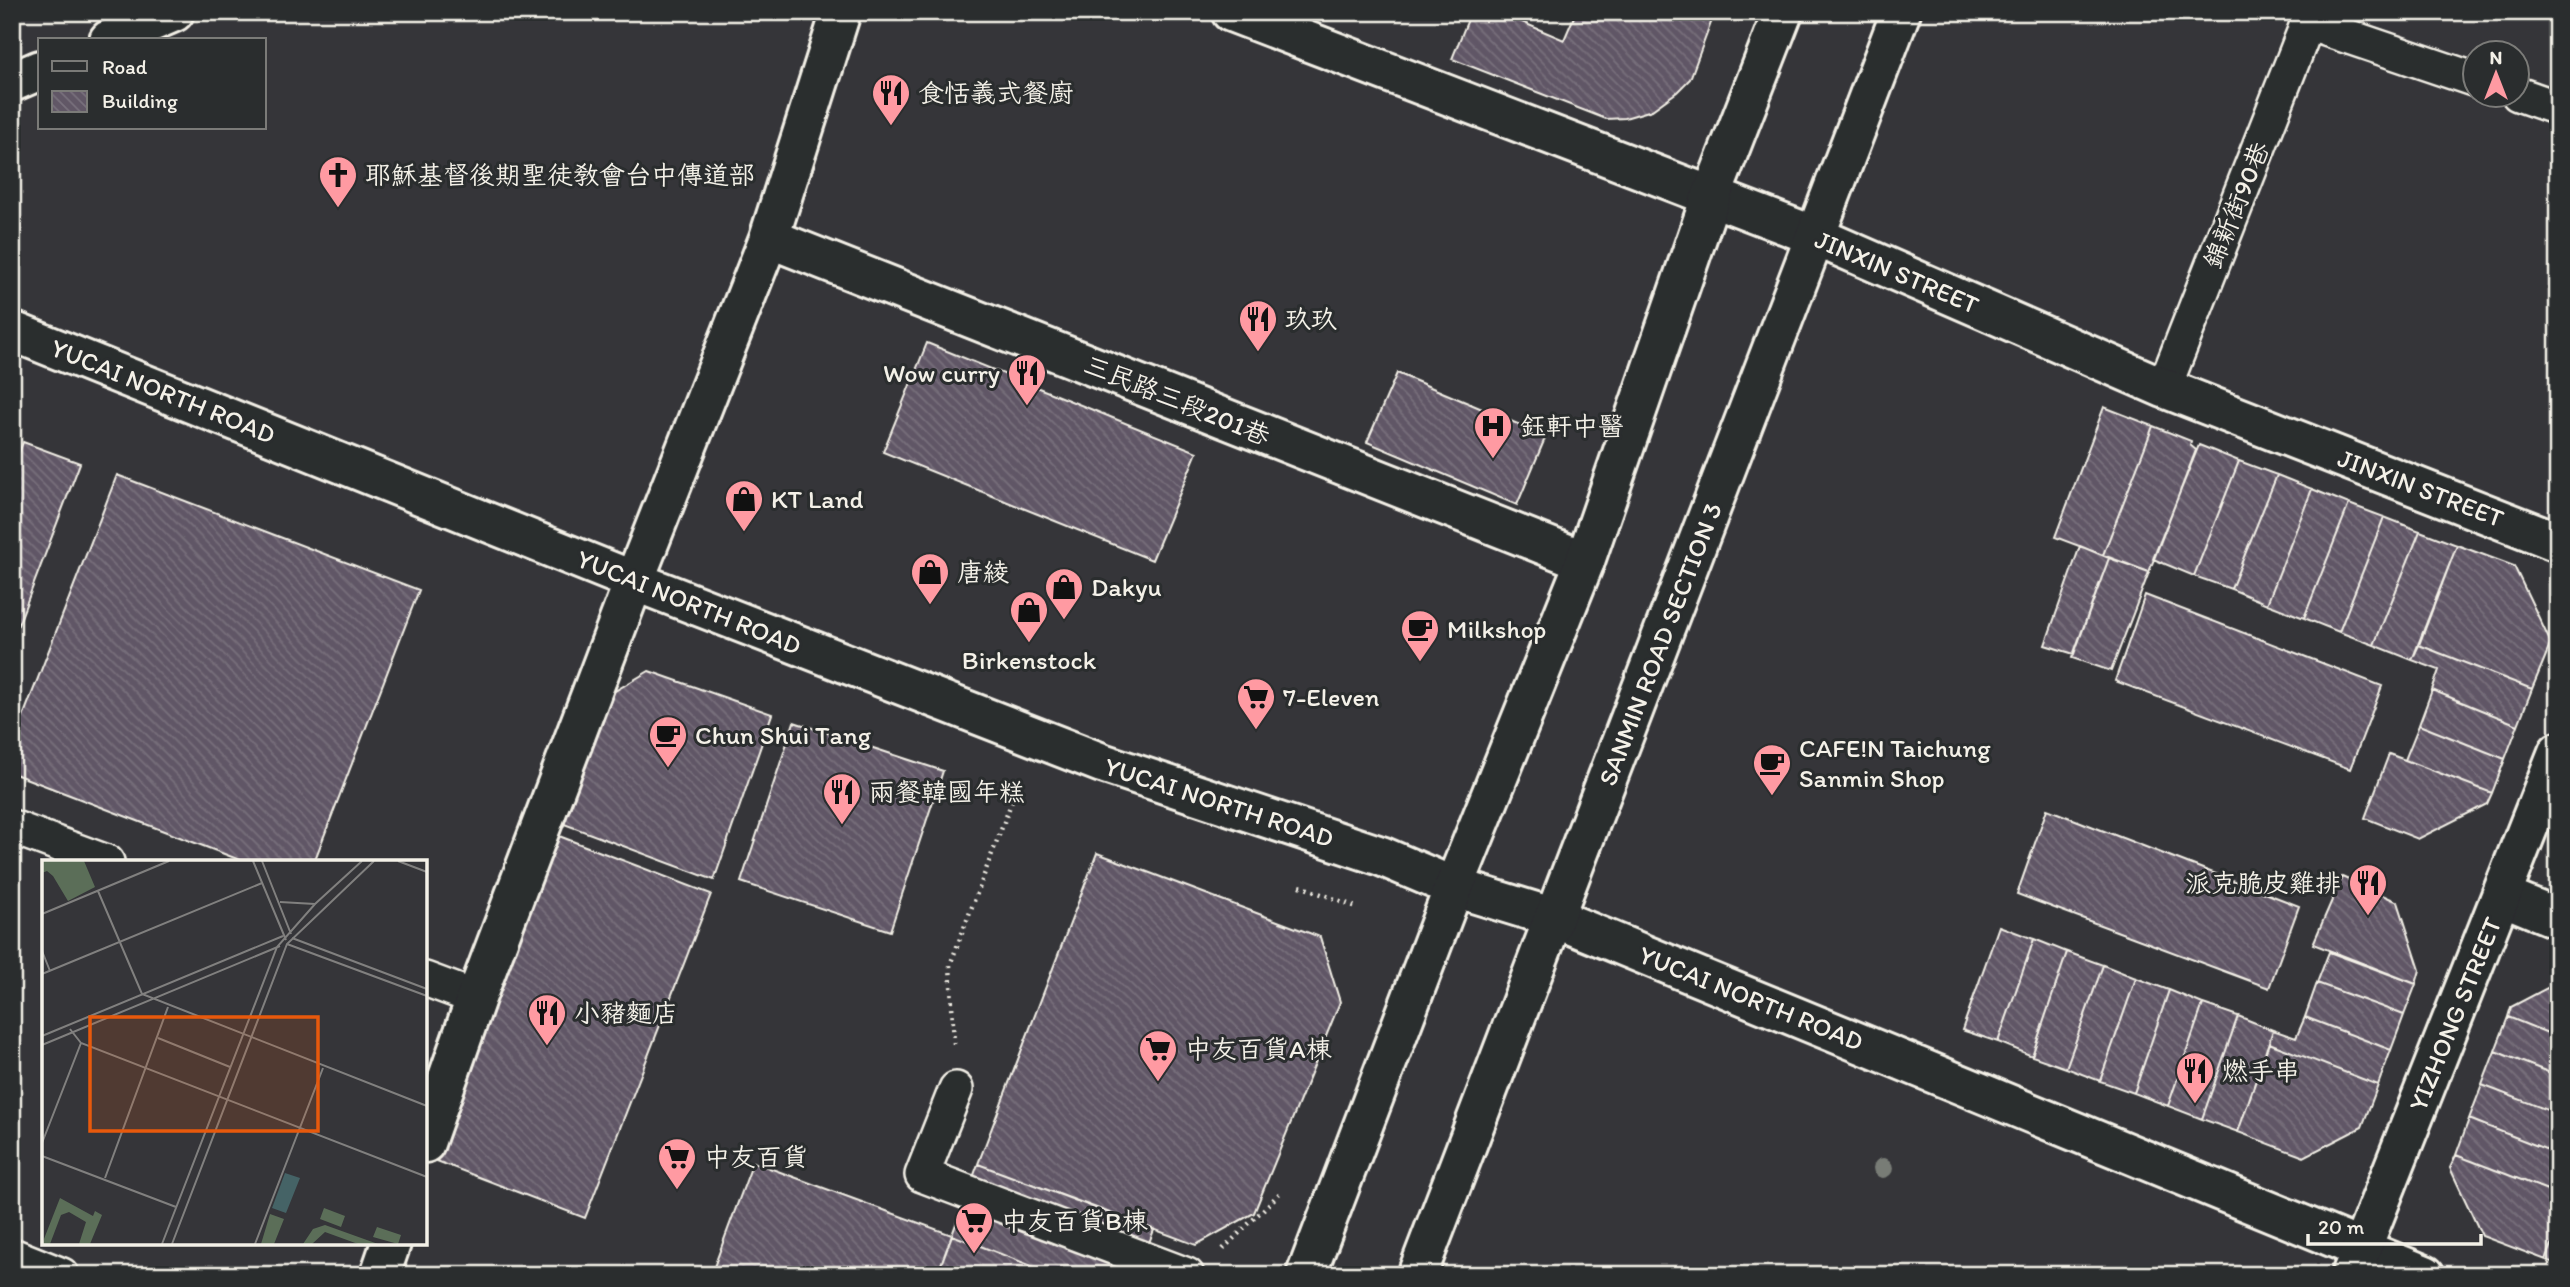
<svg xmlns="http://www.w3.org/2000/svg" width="2570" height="1287" viewBox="0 0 2570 1287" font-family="Itim,'LXGW WenKai TC',sans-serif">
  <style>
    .building { fill: url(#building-back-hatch); stroke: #f4f1e8; stroke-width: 2 }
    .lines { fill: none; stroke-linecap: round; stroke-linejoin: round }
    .service-casing { stroke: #f4f1e8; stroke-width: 38 }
    .pedestrian-casing { stroke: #f4f1e8; stroke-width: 44 }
    .minor-casing { stroke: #f4f1e8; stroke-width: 44 }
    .tertiary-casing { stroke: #f4f1e8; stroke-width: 44 }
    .secondary-casing { stroke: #f4f1e8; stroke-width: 44 }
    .path { stroke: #f4f1e8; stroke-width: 4.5; stroke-dasharray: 2 5; stroke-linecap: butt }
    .service { stroke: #2a2d2e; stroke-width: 33 }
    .pedestrian { stroke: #2a2d2e; stroke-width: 38 }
    .minor { stroke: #2a2d2e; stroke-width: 38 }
    .tertiary { stroke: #2a2d2e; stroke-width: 38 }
    .secondary { stroke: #2a2d2e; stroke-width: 38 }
    .tree { fill: #787c76 }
    .labels { text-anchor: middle; stroke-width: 6; stroke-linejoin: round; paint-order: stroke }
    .poi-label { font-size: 26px; fill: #f4f1e8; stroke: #2a2d2e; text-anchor: start }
    .street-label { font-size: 26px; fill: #f4f1e8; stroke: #2a2d2e }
    .inset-road { fill: none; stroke: #81807f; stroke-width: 2 }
    .view { fill: #e8590c; fill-opacity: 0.15; stroke: #e8590c; stroke-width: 3.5 }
    .inset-edge { fill: none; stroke: #f4f1e8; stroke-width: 3.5 }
  </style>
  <defs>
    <pattern id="building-back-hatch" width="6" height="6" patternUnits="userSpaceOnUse" patternTransform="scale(1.75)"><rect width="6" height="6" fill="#615766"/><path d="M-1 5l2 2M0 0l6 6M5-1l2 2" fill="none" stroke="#78707c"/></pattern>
  </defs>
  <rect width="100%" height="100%" fill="#353539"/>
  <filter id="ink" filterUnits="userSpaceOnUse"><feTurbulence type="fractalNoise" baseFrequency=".0143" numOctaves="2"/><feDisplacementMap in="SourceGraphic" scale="14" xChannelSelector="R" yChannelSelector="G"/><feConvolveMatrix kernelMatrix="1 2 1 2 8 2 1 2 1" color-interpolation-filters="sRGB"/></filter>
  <g filter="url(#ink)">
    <!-- building -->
    <path class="building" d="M1471,12H1512L1510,17L1564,40L1576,12H1715L1690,79L1677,92L1652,110L1625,118L1606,119L1452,59Z
      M927,343L1197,452L1152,560L883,452Z
      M1397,373L1546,436L1517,505L1367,442Z
      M2104,407L2153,426L2103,555L2055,537Z
      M2153,426L2191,441L2190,445L2196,450L2149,572L2103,555Z
      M23,442L80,463L12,641V471Z
      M2199,445L2239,461L2194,576L2153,559Z
      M2239,461L2277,475L2231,589L2194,576Z
      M117,475L419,590L314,862H245L12,773V745Z
      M2277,475L2312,489L2267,604L2231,589Z
      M2312,489L2349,504L2304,618L2267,604Z
      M2349,504L2384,517L2339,632L2304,618Z
      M2384,517L2420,531L2374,645L2339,632Z
      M2420,531L2457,545L2412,660L2374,645Z
      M2457,545L2514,566L2551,643L2532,689L2419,645Z
      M2080,546L2109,558L2074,654L2045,645Z
      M2109,558L2149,572L2111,671L2072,658Z
      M2145,595L2382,686L2350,769L2115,681Z
      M2419,645L2532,689L2518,725L2432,690L2439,670L2412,660Z
      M649,671L772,714L714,880L564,824L610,694Z
      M2432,690L2518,725L2505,759L2419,725Z
      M794,722L943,771L890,931L741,882Z
      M2419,725L2505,759L2492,793L2405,760Z
      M2389,754L2405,760L2492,793L2487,804L2418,839L2365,818Z
      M2047,809L2299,906L2269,988L2017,894Z
      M559,836L711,894L585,1218L434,1160Z
      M1097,853L1320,937L1340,1002L1254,1213L1196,1245L978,1164Z
      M2342,877L2398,902L2420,970L2416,984L2313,944Z
      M1999,926L2034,939L1998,1042L1962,1030Z
      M2034,939L2067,952L2032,1056L1998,1042Z
      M2067,952L2103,965L2066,1068L2032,1056Z
      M2329,952L2416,984L2404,1015L2317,983Z
      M2103,965L2136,978L2100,1081L2066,1068Z
      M2136,978L2169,990L2134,1093L2100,1081Z
      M2317,983L2404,1015L2391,1050L2305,1017Z
      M2547,988L2558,993V1037L2508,1017L2511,1007Z
      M2169,990L2203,1004L2168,1106L2134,1093Z
      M2203,1004L2238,1016L2202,1119L2168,1106Z
      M2238,1016L2273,1030L2238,1132L2202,1119Z
      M2305,1017L2391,1050L2378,1085L2269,1043L2273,1030L2296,1038Z
      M2508,1017L2558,1037V1076L2495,1051Z
      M2269,1043L2378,1085L2362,1127L2304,1157L2238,1132Z
      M2495,1051L2558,1076V1114L2482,1085Z
      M2482,1085L2558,1114V1154L2469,1119Z
      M2469,1119L2558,1154V1194L2456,1155Z
      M2456,1155L2558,1194V1229L2546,1260L2482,1236L2450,1168Z
      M753,1162L952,1235L937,1275H711Z
      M978,1164L1154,1230L1136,1275H1055L952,1235Z
      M2558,1229V1264L2546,1260Z
      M952,1235L1055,1275H937Z"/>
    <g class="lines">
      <defs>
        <path id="service" d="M2308,23L2476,80
          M2518,94L2558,108
          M2164,388L2312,12
          M12,827L107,862
          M425,979L476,998
          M956,1089L922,1175L1187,1275
          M12,1255L62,1275"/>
        <path id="pedestrian" d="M2502,896L2558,919"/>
        <path id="minor" d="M1231,12L1815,236L2164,388L2558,542
          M769,238L1585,561
          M12,331L634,581L1102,763L1381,856L1454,887L1555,918L2425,1275
          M425,1143L476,998L634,581L769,238L841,12
          M380,1275L391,1243"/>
        <path id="tertiary" d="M2351,1275L2558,752"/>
        <path id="secondary" d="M109,40L174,12
          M12,82L40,70
          M1306,1275L1454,887L1585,561L1711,197L1783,12
          M1417,1275L1901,12"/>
      </defs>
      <!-- service casing -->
      <use href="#service" class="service-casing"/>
      <!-- pedestrian casing -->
      <use href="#pedestrian" class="pedestrian-casing"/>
      <!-- minor casing -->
      <use href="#minor" class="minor-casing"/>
      <!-- tertiary casing -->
      <use href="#tertiary" class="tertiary-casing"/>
      <!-- secondary casing -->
      <use href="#secondary" class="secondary-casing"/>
      <!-- path -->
      <path class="path" d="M1300,886L1359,908
        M954,1044L950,965L1018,785
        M1223,1249L1282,1191"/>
      <!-- service -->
      <use href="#service" class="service"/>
      <!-- pedestrian -->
      <use href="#pedestrian" class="pedestrian"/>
      <!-- minor -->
      <use href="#minor" class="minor"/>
      <!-- tertiary -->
      <use href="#tertiary" class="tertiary"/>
      <!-- secondary -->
      <use href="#secondary" class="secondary"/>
    </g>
    <!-- trees -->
    <circle class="tree" cx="1883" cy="1168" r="10"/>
  </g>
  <!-- icons -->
  <defs>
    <symbol id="restaurant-pin" viewBox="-11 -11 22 30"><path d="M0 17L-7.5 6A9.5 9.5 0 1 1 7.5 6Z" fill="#ff9aa2" stroke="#2a2d2e"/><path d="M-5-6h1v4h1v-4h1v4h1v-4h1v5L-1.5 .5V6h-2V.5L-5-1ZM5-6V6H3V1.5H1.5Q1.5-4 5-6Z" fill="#111"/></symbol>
    <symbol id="church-pin" viewBox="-11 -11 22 30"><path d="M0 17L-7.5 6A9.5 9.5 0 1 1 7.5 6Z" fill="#ff9aa2" stroke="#2a2d2e"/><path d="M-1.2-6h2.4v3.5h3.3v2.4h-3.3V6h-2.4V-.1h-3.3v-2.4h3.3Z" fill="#111"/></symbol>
    <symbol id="hospital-pin" viewBox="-11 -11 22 30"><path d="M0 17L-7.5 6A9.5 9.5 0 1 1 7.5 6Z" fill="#ff9aa2" stroke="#2a2d2e"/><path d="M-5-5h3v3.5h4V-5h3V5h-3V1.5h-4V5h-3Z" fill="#111"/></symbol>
    <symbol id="shop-pin" viewBox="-11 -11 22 30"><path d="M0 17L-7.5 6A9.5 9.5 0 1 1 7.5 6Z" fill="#ff9aa2" stroke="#2a2d2e"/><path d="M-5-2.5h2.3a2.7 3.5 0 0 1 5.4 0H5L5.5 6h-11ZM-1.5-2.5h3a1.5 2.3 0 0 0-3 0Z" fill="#111"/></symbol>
    <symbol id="cafe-pin" viewBox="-11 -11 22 30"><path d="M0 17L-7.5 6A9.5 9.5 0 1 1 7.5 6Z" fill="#ff9aa2" stroke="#2a2d2e"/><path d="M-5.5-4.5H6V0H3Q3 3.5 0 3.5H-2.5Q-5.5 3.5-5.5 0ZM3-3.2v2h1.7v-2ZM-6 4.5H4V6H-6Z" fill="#111"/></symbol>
    <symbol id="supermarket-pin" viewBox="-11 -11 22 30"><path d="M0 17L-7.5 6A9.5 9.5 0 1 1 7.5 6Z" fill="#ff9aa2" stroke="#2a2d2e"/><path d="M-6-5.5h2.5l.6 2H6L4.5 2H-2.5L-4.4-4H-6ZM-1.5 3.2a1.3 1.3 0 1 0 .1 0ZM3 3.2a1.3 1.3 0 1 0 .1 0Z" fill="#111"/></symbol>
  </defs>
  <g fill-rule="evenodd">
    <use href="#restaurant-pin" x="869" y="71" width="44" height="60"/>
    <use href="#church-pin" x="316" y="153" width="44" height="60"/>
    <use href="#restaurant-pin" x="1236" y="297" width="44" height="60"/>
    <use href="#restaurant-pin" x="1005" y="351" width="44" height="60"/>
    <use href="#hospital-pin" x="1471" y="404" width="44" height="60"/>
    <use href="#shop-pin" x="722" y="477" width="44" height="60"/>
    <use href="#shop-pin" x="908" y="550" width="44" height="60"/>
    <use href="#shop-pin" x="1042" y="565" width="44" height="60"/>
    <use href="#shop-pin" x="1007" y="588" width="44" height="60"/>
    <use href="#cafe-pin" x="1398" y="607" width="44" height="60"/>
    <use href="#supermarket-pin" x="1234" y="675" width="44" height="60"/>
    <use href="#cafe-pin" x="646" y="713" width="44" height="60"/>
    <use href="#cafe-pin" x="1750" y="741" width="44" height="60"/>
    <use href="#restaurant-pin" x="820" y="770" width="44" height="60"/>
    <use href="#restaurant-pin" x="2346" y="861" width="44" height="60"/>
    <use href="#restaurant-pin" x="525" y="991" width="44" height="60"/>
    <use href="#supermarket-pin" x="1136" y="1027" width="44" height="60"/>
    <use href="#restaurant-pin" x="2173" y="1049" width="44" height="60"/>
    <use href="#supermarket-pin" x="655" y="1135" width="44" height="60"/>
    <use href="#supermarket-pin" x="952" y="1199" width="44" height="60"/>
  </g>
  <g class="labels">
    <!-- poi labels -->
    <g class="poi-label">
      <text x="918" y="102">食恬義式餐廚</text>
      <text x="365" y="184">耶穌基督後期聖徒教會台中傳道部</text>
      <text x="1285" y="328">玖玖</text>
      <text x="1000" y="382" text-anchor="end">Wow curry</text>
      <text x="1520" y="435">鈺軒中醫</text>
      <text x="771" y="508">KT Land</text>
      <text x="957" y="581">唐綾</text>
      <text x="1091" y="596">Dakyu</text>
      <text x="1447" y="638">Milkshop</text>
      <text x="1029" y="669" text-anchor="middle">Birkenstock</text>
      <text x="1283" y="706">7-Eleven</text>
      <text x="695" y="744">Chun Shui Tang</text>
      <text x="1799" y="757">CAFE!N Taichung<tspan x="1799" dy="30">Sanmin Shop</tspan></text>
      <text x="869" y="801">兩餐韓國年糕</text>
      <text x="2341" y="892" text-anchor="end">派克脆皮雞排</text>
      <text x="574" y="1022">小豬麵店</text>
      <text x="1185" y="1058">中友百貨A棟</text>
      <text x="2222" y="1080">燃手串</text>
      <text x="704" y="1166">中友百貨</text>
      <text x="1001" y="1230">中友百貨B棟</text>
    </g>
    <!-- street labels -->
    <g class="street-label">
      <text transform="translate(2236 205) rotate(-68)" y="9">錦新街90巷</text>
      <text transform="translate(1897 272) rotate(23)" y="9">JINXIN STREET</text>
      <text transform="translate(163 391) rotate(22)" y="9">YUCAI NORTH ROAD</text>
      <text transform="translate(1177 400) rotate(22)" y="9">三民路三段201巷</text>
      <text transform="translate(2421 488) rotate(21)" y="9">JINXIN STREET</text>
      <text transform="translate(689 602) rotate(22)" y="9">YUCAI NORTH ROAD</text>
      <text transform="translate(1660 644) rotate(-69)" y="9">SANMIN ROAD SECTION 3</text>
      <text transform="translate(1219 802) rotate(18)" y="9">YUCAI NORTH ROAD</text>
      <text transform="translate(1751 998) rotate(22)" y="9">YUCAI NORTH ROAD</text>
      <text transform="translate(2455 1014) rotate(-68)" y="9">YIZHONG STREET</text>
    </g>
  </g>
  <!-- overview -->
  <g transform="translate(42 860)">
    <rect width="385" height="385" fill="#353539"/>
    <path d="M0,1H42L53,27L26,41L11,16L5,11L0,13Z" fill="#5b6e58"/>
    <path d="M18,338L51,356L53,351L60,355L48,384H37L44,362L27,352L19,355L8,384H0ZM282,348L303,356L299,367L278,359ZM228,354L242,359L232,384H219ZM283,365L336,384H316L283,372L270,384H261L271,369ZM335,367L359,375L356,384L331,377Z" fill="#5b6e58"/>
    <path d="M243,313L258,318L244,353L230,348Z" fill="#456366"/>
    <path class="inset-road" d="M211,1L244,80M220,1L249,74M356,1L385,12M56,31L100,134L385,246M238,42L273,44M0,54L127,1M250,78L385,129M245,84L385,136M0,91L8,111M0,114L220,23M28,169L39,183L385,317M0,176L241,76M116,178L188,207M0,185L238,86M0,283L39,183M0,296L134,347M63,318L126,147M120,384L235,87L273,44L320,1M130,384L245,84L332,1M213,384L281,208"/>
    <path class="view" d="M48,157H276V271H48Z"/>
    <rect width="385" height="385" class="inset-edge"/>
  </g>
  <!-- margin -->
  <rect width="2570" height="1287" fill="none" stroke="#2a2d2e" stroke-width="42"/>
  <rect x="21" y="21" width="2528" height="1245" fill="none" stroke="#f4f1e8" stroke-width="2.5" filter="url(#ink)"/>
  <!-- legend -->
  <rect x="38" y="38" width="228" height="91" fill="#2a2d2e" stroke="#7b7b78" stroke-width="2"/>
  <rect x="52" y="61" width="35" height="10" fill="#2a2d2e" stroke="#7b7b78" stroke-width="2"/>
  <text x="102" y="74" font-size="21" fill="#f4f1e8">Road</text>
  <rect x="52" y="91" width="35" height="21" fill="url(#building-back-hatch)" stroke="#7b7b78" stroke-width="2"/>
  <text x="102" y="108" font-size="21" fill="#f4f1e8">Building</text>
  <!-- north arrow -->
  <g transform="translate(2496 74)"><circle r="33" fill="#2a2d2e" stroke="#7b7b78" stroke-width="2"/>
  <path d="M0-5L12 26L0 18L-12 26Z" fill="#ff9aa2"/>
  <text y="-10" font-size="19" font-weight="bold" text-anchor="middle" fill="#f4f1e8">N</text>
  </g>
  <!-- scale -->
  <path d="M2308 1234v10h173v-10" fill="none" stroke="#f4f1e8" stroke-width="3.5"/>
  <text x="2318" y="1234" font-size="21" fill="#f4f1e8" stroke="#2a2d2e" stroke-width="5" paint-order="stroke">20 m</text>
</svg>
